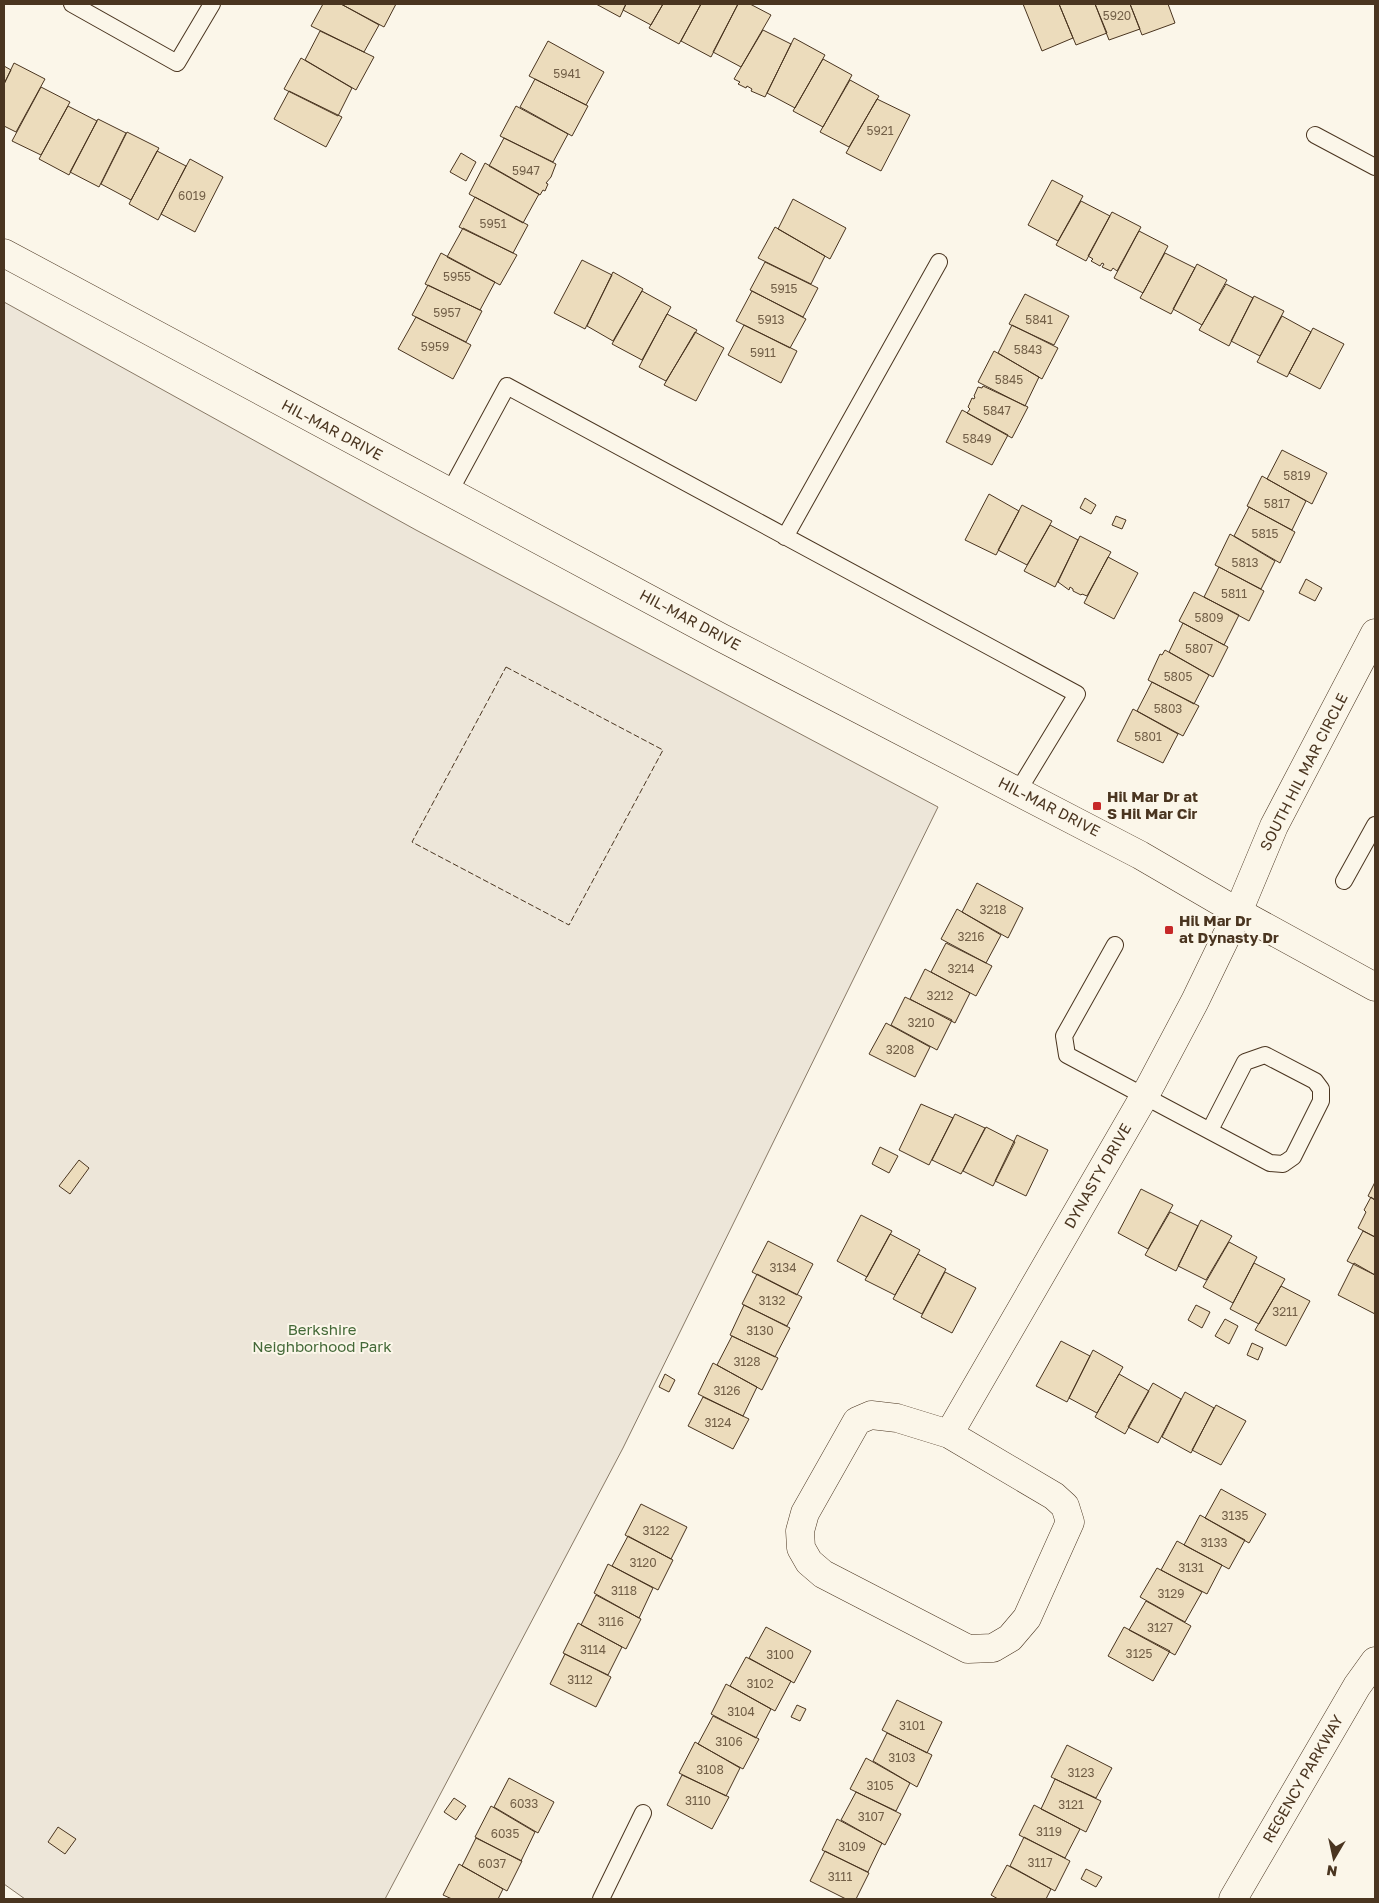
<svg xmlns="http://www.w3.org/2000/svg" width="1379" height="1903" viewBox="0 0 1379 1903" font-family="'Golos Text',sans-serif">
  <style>
    .green { fill: #ede6d9; stroke: #887966 }
    .building { fill: #ecdcbc; stroke: #4a3520 }
    .lines { fill: none; stroke-linecap: round; stroke-linejoin: round }
    .service-casing { stroke: #4a3520; stroke-width: 18 }
    .minor-casing { stroke: #4a3520; stroke-width: 29 }
    .tertiary-casing { stroke: #4a3520; stroke-width: 29 }
    .service { stroke: #fbf6e9; stroke-width: 16 }
    .minor { stroke: #fbf6e9; stroke-width: 28 }
    .tertiary { stroke: #fbf6e9; stroke-width: 28 }
    .fence { stroke: #4a3520; stroke-width: 1; stroke-dasharray: 6 2.5; stroke-linecap: butt }
    .poi-dot { fill: #c62828; stroke: #fbf6e9; stroke-width: 2 }
    .labels { text-anchor: middle; stroke-width: 4; stroke-linejoin: round; paint-order: stroke }
    .number-label { font-size: 12px; fill: #725f47 }
    .street-label { font-size: 15px; fill: #4a3520; stroke: #fbf6e9 }
    .poi-label { font-size: 15px; font-weight: bold; fill: #4a3520; stroke: #fbf6e9; text-anchor: start }
    .park-label { font-size: 15px; fill: #436837; stroke: #fbf6e9 }
  </style>
  <rect width="100%" height="100%" fill="#fbf6e9"/>
  <!-- green -->
  <path class="green" d="M4,302L416,530L938,807L623,1448L385,1899H25L4,1884Z"/>
  <!-- building -->
  <path class="building" d="M323,4H341L379,25L364,52L311,26Z
    M341,4H396L384,27Z
    M596,4H626L620,17Z
    M626,4H663L651,25L623,10Z
    M663,4H701L679,44L649,28Z
    M701,4H738L711,57L681,41Z
    M738,4H750L771,15L741,67L713,52Z
    M1023,4H1059L1073,38L1042,51Z
    M1059,4H1095L1107,33L1076,45Z
    M1095,4H1130L1140,29L1109,40Z
    M1130,4H1168L1175,23L1142,35Z
    M763,30L791,44L765,97L751,91L752,89L747,86L746,88L738,84L740,82L734,79Z
    M320,31L374,57L356,90L305,60Z
    M794,38L825,55L795,108L767,93Z
    M548,41L604,72L586,105L529,76Z
    M301,58L352,88L338,116L284,89Z
    M823,59L852,75L823,127L793,111Z
    M14,63L45,79L16,132L4,126V84Z
    M4,66L11,70L4,84Z
    M535,79L588,106L572,136L520,107Z
    M850,80L879,96L849,147L820,132Z
    M41,87L70,102L41,155L12,141Z
    M289,91L342,117L326,147L274,119Z
    M877,99L910,115L881,171L846,153Z
    M68,106L97,121L69,175L39,159Z
    M516,106L568,134L553,162L500,136Z
    M98,119L126,133L99,187L70,172Z
    M127,132L159,148L131,200L101,184Z
    M504,138L556,164L551,177L546,183L548,184L545,191L543,190L540,195L489,166Z
    M157,151L186,166L158,220L129,204Z
    M461,153L476,162L466,181L450,172Z
    M190,159L223,177L195,232L161,214Z
    M485,163L539,194L523,223L469,194Z
    M1052,180L1083,196L1058,241L1028,225Z
    M475,197L528,225L513,253L459,227Z
    M793,199L846,228L830,259L778,229Z
    M1081,201L1110,216L1086,261L1056,245Z
    M1112,212L1141,227L1117,271L1113,268L1111,271L1102,267L1104,264L1102,263L1100,266L1091,261L1093,259L1088,256Z
    M775,227L825,256L811,284L758,258Z
    M463,228L517,255L500,285L447,257Z
    M1139,231L1168,246L1143,293L1114,278Z
    M441,253L495,282L480,310L425,284Z
    M1165,253L1195,268L1171,314L1140,298Z
    M582,260L612,275L585,329L554,313Z
    M765,262L818,288L803,317L750,290Z
    M1197,264L1227,280L1202,325L1173,309Z
    M613,272L643,289L613,341L587,326Z
    M1226,284L1253,298L1229,346L1199,330Z
    M428,285L482,311L466,342L412,315Z
    M642,291L671,307L642,360L612,344Z
    M752,291L806,319L790,348L736,321Z
    M1025,294L1069,316L1054,345L1009,324Z
    M1254,296L1284,311L1260,356L1231,341Z
    M667,314L697,330L666,381L639,367Z
    M1282,316L1311,332L1287,377L1257,362Z
    M416,317L471,345L453,379L398,349Z
    M744,325L797,351L781,383L728,355Z
    M1012,325L1058,348L1042,379L998,353Z
    M1313,328L1344,344L1320,389L1289,373Z
    M695,332L724,348L696,401L664,385Z
    M994,351L1039,377L1025,406L978,382Z
    M983,386L1028,407L1012,438L967,413L970,409L968,407L972,398L974,399L975,397L974,396L978,387L982,388Z
    M962,410L1008,435L992,465L946,442Z
    M1282,450L1327,473L1312,504L1267,479Z
    M1262,476L1306,501L1292,530L1247,506Z
    M989,494L1019,511L996,555L965,540Z
    M1085,498L1096,505L1091,514L1080,508Z
    M1022,505L1052,521L1027,565L998,550Z
    M1249,507L1295,532L1280,563L1234,536Z
    M1116,516L1126,520L1122,529L1112,525Z
    M1050,525L1078,540L1055,587L1024,571Z
    M1230,534L1275,561L1261,589L1215,565Z
    M1080,536L1111,552L1087,596L1082,594L1081,595L1073,591V589L1070,587L1069,590L1058,582Z
    M1108,557L1138,573L1114,619L1084,603Z
    M1219,567L1264,591L1249,621L1204,597Z
    M1306,579L1322,588L1315,601L1299,593Z
    M1194,592L1239,615L1224,645L1179,621Z
    M1183,623L1228,647L1213,677L1169,652Z
    M1165,650L1209,675L1194,704L1148,680L1160,654L1162,655Z
    M1152,682L1199,706L1183,736L1137,711Z
    M1133,709L1178,734L1163,763L1117,741Z
    M977,883L1023,908L1008,938L962,912Z
    M957,909L1001,935L986,963L941,939Z
    M946,943L992,966L976,996L931,972Z
    M925,969L970,993L955,1023L910,999Z
    M905,997L952,1020L937,1050L891,1025Z
    M886,1023L930,1047L915,1077L869,1054Z
    M921,1104L953,1118L929,1165L899,1150Z
    M955,1114L985,1128L961,1174L932,1160Z
    M986,1127L1015,1142L993,1186L963,1171Z
    M1017,1135L1048,1150L1026,1196L995,1181Z
    M880,1147L898,1156L889,1173L872,1164Z
    M79,1160L89,1168L70,1194L59,1186Z
    M1375,1182V1200L1368,1196Z
    M1141,1189L1173,1205L1148,1249L1118,1233Z
    M1371,1197L1375,1200V1237L1358,1228L1366,1212L1364,1210Z
    M1170,1212L1198,1226L1176,1271L1145,1255Z
    M861,1215L892,1231L867,1277L837,1261Z
    M1201,1220L1232,1236L1206,1280L1178,1266Z
    M1363,1231L1375,1237V1275L1347,1261Z
    M890,1234L920,1250L895,1295L865,1280Z
    M768,1241L813,1264L797,1295L752,1272Z
    M1229,1242L1257,1257L1233,1303L1203,1287Z
    M918,1254L946,1269L922,1314L893,1299Z
    M1254,1263L1285,1279L1259,1324L1230,1309Z
    M1354,1263L1375,1275V1314L1338,1295Z
    M945,1272L976,1288L952,1333L921,1317Z
    M757,1274L802,1297L787,1326L742,1304Z
    M1281,1286L1310,1301L1286,1346L1255,1330Z
    M744,1305L790,1328L775,1357L730,1335Z
    M1196,1305L1210,1312L1202,1328L1188,1320Z
    M1225,1319L1238,1326L1229,1344L1215,1336Z
    M732,1336L778,1358L762,1390L717,1365Z
    M1061,1341L1090,1356L1067,1402L1036,1386Z
    M1252,1343L1263,1348L1258,1360L1247,1355Z
    M1093,1350L1123,1367L1097,1413L1069,1398Z
    M713,1363L757,1387L743,1416L698,1394Z
    M665,1374L675,1380L669,1392L659,1387Z
    M1119,1374L1149,1391L1125,1434L1095,1417Z
    M1153,1383L1181,1399L1158,1443L1128,1427Z
    M1185,1392L1214,1408L1191,1453L1162,1437Z
    M703,1397L749,1419L733,1449L688,1426Z
    M1216,1405L1246,1421L1221,1465L1192,1450Z
    M1221,1489L1266,1514L1249,1543L1205,1518Z
    M641,1504L687,1527L671,1559L625,1535Z
    M1200,1515L1245,1540L1229,1569L1184,1545Z
    M628,1536L673,1560L658,1590L612,1566Z
    M1177,1541L1222,1565L1207,1594L1161,1570Z
    M608,1564L653,1588L639,1618L594,1593Z
    M1157,1568L1202,1592L1185,1622L1140,1597Z
    M596,1595L641,1619L626,1649L581,1625Z
    M1146,1601L1191,1626L1175,1655L1129,1630Z
    M578,1623L622,1647L608,1675L563,1653Z
    M766,1627L811,1651L794,1683L749,1658Z
    M1124,1627L1170,1651L1153,1681L1108,1656Z
    M565,1654L611,1677L596,1707L550,1684Z
    M746,1657L791,1681L775,1711L730,1686Z
    M726,1684L771,1709L756,1738L711,1714Z
    M897,1700L942,1722L927,1753L882,1730Z
    M797,1705L806,1709L800,1721L791,1717Z
    M713,1716L759,1739L743,1769L698,1744Z
    M887,1733L932,1755L917,1787L873,1761Z
    M695,1742L740,1768L726,1796L679,1773Z
    M1067,1745L1112,1768L1096,1798L1051,1777Z
    M866,1758L910,1783L896,1811L850,1789Z
    M682,1775L729,1797L712,1829L667,1805Z
    M509,1778L554,1802L538,1833L494,1807Z
    M1055,1779L1101,1801L1086,1832L1041,1809Z
    M856,1792L901,1814L885,1845L841,1820Z
    M454,1798L466,1806L456,1820L444,1812Z
    M1034,1805L1080,1829L1065,1858L1019,1835Z
    M491,1806L535,1832L521,1861L475,1837Z
    M837,1819L882,1843L868,1872L822,1850Z
    M58,1827L76,1839L65,1854L48,1842Z
    M1024,1837L1070,1861L1055,1891L1010,1866Z
    M476,1838L522,1861L507,1891L462,1866Z
    M825,1851L869,1873L856,1899H846L810,1881Z
    M459,1864L503,1889L498,1899H452L443,1895Z
    M1007,1865L1051,1889L1046,1899H998L991,1895Z
    M1086,1869L1102,1877L1096,1887L1081,1879Z"/>
  <g class="lines">
    <defs>
      <path id="service" d="M72,4L177,63L212,4
        M1315,135L1375,167
        M449,493L507,386L1077,694L1018,791
        M785,537L939,262
        M1344,881L1375,825
        M1115,945L1064,1036L1067,1055L1270,1163L1283,1164L1293,1157L1321,1101V1089L1315,1081L1265,1055L1245,1062L1210,1130
        M601,1899L643,1813"/>
      <path id="minor" d="M871,1415L897,1418L949,1434L1054,1496L1065,1506L1070,1522L1027,1618L1010,1638L993,1648L968,1649L823,1574L809,1562L801,1548L800,1531L805,1513L857,1421Z
        M949,1434L1149,1088L1195,1001L1238,912L1274,826L1375,633"/>
      <path id="tertiary" d="M4,253L720,637L1140,855L1238,912L1375,987
        M1233,1899L1357,1686L1375,1661"/>
    </defs>
    <!-- service casing -->
    <use href="#service" class="service-casing"/>
    <!-- minor casing -->
    <use href="#minor" class="minor-casing"/>
    <!-- tertiary casing -->
    <use href="#tertiary" class="tertiary-casing"/>
    <!-- service -->
    <use href="#service" class="service"/>
    <!-- minor -->
    <use href="#minor" class="minor"/>
    <!-- tertiary -->
    <use href="#tertiary" class="tertiary"/>
    <!-- fence -->
    <path class="fence" d="M506,667L663,750L569,925L412,842Z"/>
  </g>
  <!-- markers -->
  <g class="poi-dot">
    <rect x="1092" y="801" width="10" height="10" rx="2.5"/>
    <rect x="1164" y="925" width="10" height="10" rx="2.5"/>
  </g>
  <g class="labels">
    <!-- number labels -->
    <g class="number-label">
      <text x="1117" y="20">5920</text>
      <text x="567" y="78">5941</text>
      <text x="880" y="135">5921</text>
      <text x="526" y="175">5947</text>
      <text x="192" y="200">6019</text>
      <text x="493" y="228">5951</text>
      <text x="457" y="281">5955</text>
      <text x="784" y="293">5915</text>
      <text x="447" y="317">5957</text>
      <text x="771" y="324">5913</text>
      <text x="1039" y="324">5841</text>
      <text x="435" y="351">5959</text>
      <text x="1028" y="354">5843</text>
      <text x="763" y="357">5911</text>
      <text x="1009" y="384">5845</text>
      <text x="997" y="415">5847</text>
      <text x="977" y="443">5849</text>
      <text x="1297" y="480">5819</text>
      <text x="1277" y="508">5817</text>
      <text x="1265" y="538">5815</text>
      <text x="1245" y="567">5813</text>
      <text x="1234" y="598">5811</text>
      <text x="1209" y="622">5809</text>
      <text x="1199" y="653">5807</text>
      <text x="1178" y="681">5805</text>
      <text x="1168" y="713">5803</text>
      <text x="1148" y="741">5801</text>
      <text x="993" y="914">3218</text>
      <text x="971" y="941">3216</text>
      <text x="961" y="973">3214</text>
      <text x="940" y="1000">3212</text>
      <text x="921" y="1027">3210</text>
      <text x="900" y="1054">3208</text>
      <text x="783" y="1272">3134</text>
      <text x="772" y="1305">3132</text>
      <text x="1285" y="1316">3211</text>
      <text x="760" y="1335">3130</text>
      <text x="747" y="1366">3128</text>
      <text x="727" y="1395">3126</text>
      <text x="718" y="1427">3124</text>
      <text x="1235" y="1520">3135</text>
      <text x="656" y="1535">3122</text>
      <text x="1214" y="1547">3133</text>
      <text x="643" y="1567">3120</text>
      <text x="1191" y="1572">3131</text>
      <text x="624" y="1595">3118</text>
      <text x="1171" y="1598">3129</text>
      <text x="611" y="1626">3116</text>
      <text x="1160" y="1632">3127</text>
      <text x="593" y="1654">3114</text>
      <text x="1139" y="1658">3125</text>
      <text x="780" y="1659">3100</text>
      <text x="580" y="1684">3112</text>
      <text x="760" y="1688">3102</text>
      <text x="741" y="1716">3104</text>
      <text x="912" y="1730">3101</text>
      <text x="729" y="1746">3106</text>
      <text x="902" y="1762">3103</text>
      <text x="710" y="1774">3108</text>
      <text x="1081" y="1777">3123</text>
      <text x="880" y="1790">3105</text>
      <text x="698" y="1805">3110</text>
      <text x="524" y="1808">6033</text>
      <text x="1071" y="1809">3121</text>
      <text x="871" y="1821">3107</text>
      <text x="1049" y="1836">3119</text>
      <text x="505" y="1838">6035</text>
      <text x="852" y="1851">3109</text>
      <text x="1040" y="1867">3117</text>
      <text x="492" y="1868">6037</text>
      <text x="840" y="1881">3111</text>
    </g>
    <!-- street labels -->
    <g class="street-label">
      <text transform="translate(332 430) rotate(28)" y="5">HIL-MAR DRIVE</text>
      <text transform="translate(690 620) rotate(28)" y="5">HIL-MAR DRIVE</text>
      <text transform="translate(1304 772) rotate(-63)" y="5">SOUTH HIL MAR CIRCLE</text>
      <text transform="translate(1049 807) rotate(27)" y="5">HIL-MAR DRIVE</text>
      <text transform="translate(1098 1176) rotate(-60)" y="5">DYNASTY DRIVE</text>
      <text transform="translate(1303 1779) rotate(-60)" y="5">REGENCY PARKWAY</text>
    </g>
    <!-- poi labels -->
    <g class="poi-label">
      <text x="1107" y="802">Hil Mar Dr at<tspan x="1107" dy="17">S Hil Mar Cir</tspan></text>
      <text x="1179" y="926">Hil Mar Dr<tspan x="1179" dy="17">at Dynasty Dr</tspan></text>
    </g>
    <!-- park labels -->
    <g class="park-label">
      <text x="322" y="1335">Berkshire<tspan x="322" dy="17">Neighborhood Park</tspan></text>
    </g>
  </g>
  <!-- border -->
  <rect width="1379" height="1903" fill="none" stroke="#4a3520" stroke-width="10"/>
  <!-- north arrow -->
  <g transform="translate(1334 1858) rotate(189)" stroke="#fbf6e9" stroke-width="4" paint-order="stroke">
  <path d="M0-4L9 19L0 12L-9 19Z" fill="#4a3520"/>
  <text y="-8" font-size="14" font-weight="bold" text-anchor="middle" fill="#4a3520">N</text>
  </g>
</svg>
